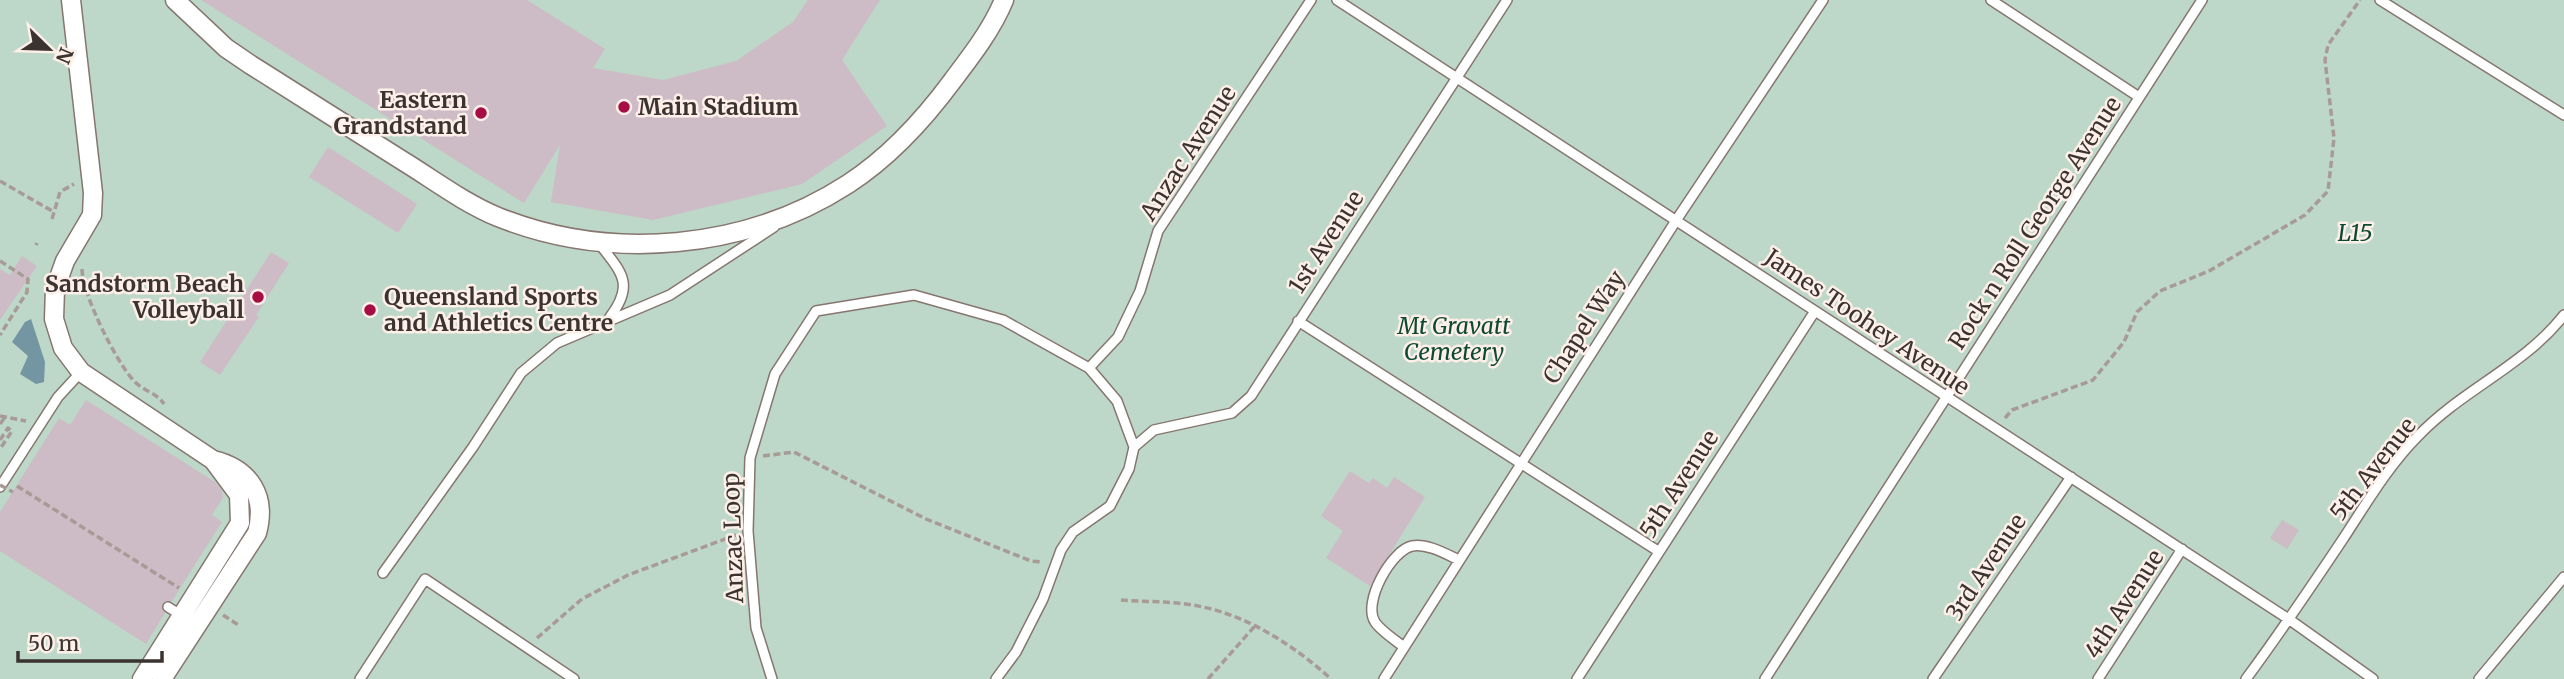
<svg xmlns="http://www.w3.org/2000/svg" width="2564" height="679" viewBox="0 0 2564 679" font-family="Merriweather,serif">
  <style>
    .green { fill: #bdd7c9 }
    .water { fill: #7396a2 }
    .building { fill: #cdbcc5 }
    .lines { fill: none; stroke-linecap: round; stroke-linejoin: round }
    .lane-casing { stroke: #86766f; stroke-width: 12 }
    .street-casing { stroke: #86766f; stroke-width: 21 }
    .path { stroke: #a89b95; stroke-width: 3.5; stroke-dasharray: 7 3.5; stroke-linecap: butt }
    .lane { stroke: #fff; stroke-width: 9 }
    .street { stroke: #fff; stroke-width: 18 }
    .path-bridge { stroke: #a89b95; stroke-width: 3.5; stroke-dasharray: 7 3.5; stroke-linecap: butt }
    .poi-dot { fill: #a50d43; stroke: #feefe9; stroke-width: 2.5 }
    .labels { text-anchor: middle; stroke-width: 5; stroke-linejoin: round; paint-order: stroke }
    .poi-label { font-size: 23px; font-weight: bold; fill: #3a3330; stroke: #feefe9; text-anchor: end }
    .street-label { font-size: 23px; fill: #3a3330; stroke: #feefe9 }
    .park-label { font-size: 23px; font-style: italic; fill: #0d4a33; stroke: #feefe9 }
  </style>
  <rect width="100%" height="100%" fill="#f3e1d9"/>
  <!-- green -->
  <path class="green" d="M0,0H2564V679H0Z"/>
  <!-- water -->
  <path class="water" d="M31,319L45,362L44,382L36,384L20,374L28,356L12,342L25,322Z"/>
  <!-- building -->
  <path class="building" d="M201,0H527L605,49L593,68L663,80L736,61L793,22L808,0H880L842,60L887,126L802,184L653,220L551,202L560,145L524,203Z
    M328,147L417,204L398,233L309,177Z
    M271,252L289,263L256,315L259,317L220,375L200,362Z
    M22,256L37,266L0,320V269L10,275Z
    M86,400L215,482L222,491L223,498L212,515L222,522L172,601L162,604L165,613L146,644L0,551V512L59,418L70,425Z
    M1350,471L1369,483L1373,478L1387,488L1394,477L1425,497L1370,586L1326,558L1343,531L1321,516Z
    M2282,520L2299,530L2287,549L2270,538Z"/>
  <g class="lines">
    <defs>
      <path id="lane" d="M1337,0L2290,620L2373,679
        M1991,0L2139,97
        M2380,0L2564,115
        M598,242C620,271 636,283 610,317
        M1298,321L1658,551
        M1089,368L1118,337L1140,291L1158,231L1311,0
        M1134,447L1154,430L1232,413L1251,396L1507,0
        M0,487L58,397L81,372
        M383,573L473,447L521,373L557,343L670,295L774,227
        M168,607L184,617
        M1404,647C1395,640 1381,631 1375,622C1362,602 1392,550 1412,546C1427,543 1446,554 1459,560
        M360,679L425,579L574,679
        M772,679L756,628L748,531L750,458L775,374L816,311L914,295L1003,320L1089,368L1117,401L1134,447L1129,469L1110,506L1073,532L1061,550L1043,599L1016,652L996,679
        M1384,679L1677,219L1823,0
        M1577,679L1815,311
        M1765,679L2202,0
        M1933,679L2071,477
        M2098,679L2182,549
        M2246,679C2280,633 2311,587 2343,539C2366,504 2388,466 2418,436C2463,389 2524,366 2564,315
        M2479,679L2564,577"/>
      <path id="street" d="M71,0L93,193L92,215L65,261L55,289L54,319L63,348L81,372L213,460C250,469 267,496 257,533L162,679
        M175,0L226,48L251,65C302,97 352,129 403,161C434,180 464,203 498,217C611,262 746,250 848,184C888,158 925,118 953,80C972,55 992,29 1004,0
        M142,679L240,523L239,495L213,460"/>
    </defs>
    <!-- lane casing -->
    <use href="#lane" class="lane-casing"/>
    <!-- street casing -->
    <use href="#street" class="street-casing"/>
    <!-- path -->
    <path class="path" d="M0,181L54,212
      M52,219L60,192L74,184
      M36,245L37,243
      M0,261L28,279L27,292L0,335
      M82,269C82,294 117,364 135,382C144,391 157,393 164,404
      M0,416L26,421
      M2005,418L2012,410L2093,380L2124,342L2137,312L2160,291L2209,271L2305,215L2328,191L2334,138L2325,60L2328,45L2360,0
      M0,424L5,417
      M0,440L8,428L12,431L0,449
      M763,456L794,452L926,519L1031,561L1042,562
      M17,486L179,588
      M1121,600C1147,602 1177,601 1203,607C1250,617 1296,647 1331,679
      M223,615L240,626
      M537,638L582,599L628,575L736,535
      M1208,679L1254,627"/>
    <!-- lane -->
    <use href="#lane" class="lane"/>
    <!-- street -->
    <use href="#street" class="street"/>
    <!-- path-bridge -->
    <path class="path-bridge" d="M0,485L13,492"/>
  </g>
  <!-- markers -->
  <g class="poi-dot">
    <circle cx="624" cy="107" r="7"/>
    <circle cx="481" cy="113" r="7"/>
    <circle cx="258" cy="297" r="7"/>
    <circle cx="370" cy="310" r="7"/>
  </g>
  <g class="labels">
    <!-- poi labels -->
    <g class="poi-label">
      <text x="467" y="108">Eastern<tspan x="467" dy="26">Grandstand</tspan></text>
      <text x="638" y="115" text-anchor="start">Main Stadium</text>
      <text x="244" y="292">Sandstorm Beach<tspan x="244" dy="26">Volleyball</tspan></text>
      <text x="384" y="305" text-anchor="start">Queensland Sports<tspan x="384" dy="26">and Athletics Centre</tspan></text>
    </g>
    <!-- street labels -->
    <g class="street-label">
      <text transform="translate(1188 153) rotate(-57)" y="8">Anzac Avenue</text>
      <text transform="translate(2035 223) rotate(-57)" y="8">Rock n Roll George Avenue</text>
      <text transform="translate(1326 242) rotate(-57)" y="8">1st Avenue</text>
      <text transform="translate(1867 322) rotate(34)" y="8">James Toohey Avenue</text>
      <text transform="translate(1584 327) rotate(-57)" y="8">Chapel Way</text>
      <text transform="translate(2373 469) rotate(-52)" y="8">5th Avenue</text>
      <text transform="translate(1679 484) rotate(-57)" y="8">5th Avenue</text>
      <text transform="translate(733 538) rotate(-92)" y="8">Anzac Loop</text>
      <text transform="translate(1986 567) rotate(-56)" y="8">3rd Avenue</text>
      <text transform="translate(2124 604) rotate(-57)" y="8">4th Avenue</text>
    </g>
    <!-- park labels -->
    <g class="park-label">
      <text x="2355" y="241">L15</text>
      <text x="1454" y="334">Mt Gravatt<tspan x="1454" dy="26">Cemetery</tspan></text>
    </g>
  </g>
  <!-- north arrow -->
  <g transform="translate(49 49) rotate(113)" stroke="#feefe9" stroke-width="5" paint-order="stroke">
  <path d="M0-5L12 26L0 18L-12 26Z" fill="#3a3330"/>
  <text y="-10" font-size="19" font-weight="bold" text-anchor="middle" fill="#3a3330">N</text>
  </g>
  <!-- scale -->
  <path d="M18 651v10h144v-10" fill="none" stroke="#3a3330" stroke-width="3.5"/>
  <text x="28" y="651" font-size="21" fill="#3a3330" stroke="#feefe9" stroke-width="5" paint-order="stroke">50 m</text>
</svg>
